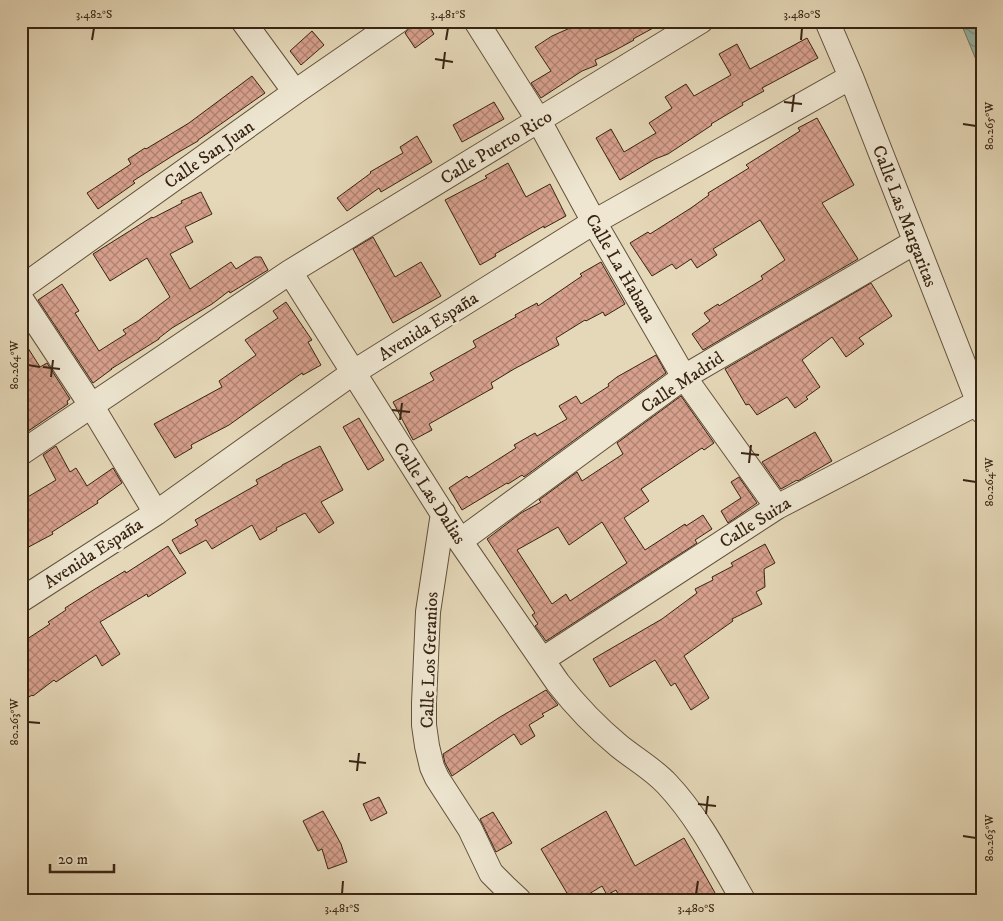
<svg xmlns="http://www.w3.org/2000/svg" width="1003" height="921" viewBox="0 0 1003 921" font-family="'IM FELL DW Pica',serif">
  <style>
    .water { fill: url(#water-waves); stroke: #707e6f }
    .building { fill: url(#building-cross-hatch); stroke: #382412; fill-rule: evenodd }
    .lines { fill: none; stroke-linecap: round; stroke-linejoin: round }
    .minor-casing { stroke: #63513c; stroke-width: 26 }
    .minor { stroke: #eee6d1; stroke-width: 24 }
    .ticks { fill: none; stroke: #382412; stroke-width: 2 }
    .labels { text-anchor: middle; stroke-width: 5; stroke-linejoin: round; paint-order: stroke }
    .street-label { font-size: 18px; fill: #382412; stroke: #eee6d1 }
    .neatline { fill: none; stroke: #382412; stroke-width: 2 }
    .ticks-label { font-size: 12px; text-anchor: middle; fill: #382412 }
  </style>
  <defs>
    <pattern id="water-waves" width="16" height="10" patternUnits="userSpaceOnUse" patternTransform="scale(1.25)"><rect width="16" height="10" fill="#96baad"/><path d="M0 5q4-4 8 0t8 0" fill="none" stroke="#7b978b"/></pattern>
    <pattern id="building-cross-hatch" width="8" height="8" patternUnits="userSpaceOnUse" patternTransform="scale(1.25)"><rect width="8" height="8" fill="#d7a08d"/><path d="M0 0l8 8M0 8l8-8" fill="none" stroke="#af8272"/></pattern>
  </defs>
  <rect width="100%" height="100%" fill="#e5d8b8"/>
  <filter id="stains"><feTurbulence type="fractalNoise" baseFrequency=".004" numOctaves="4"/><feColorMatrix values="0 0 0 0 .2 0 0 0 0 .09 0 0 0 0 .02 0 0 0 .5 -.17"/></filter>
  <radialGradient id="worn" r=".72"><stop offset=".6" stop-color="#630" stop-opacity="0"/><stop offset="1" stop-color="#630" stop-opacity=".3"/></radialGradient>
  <!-- water -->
  <path class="water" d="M960,21H982V74Z"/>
  <!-- building -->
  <path class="building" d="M418,21H426L434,34L415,48L405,33L410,27Z
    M586,21H666L633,39L634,40L612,52L595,60L597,65L582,71L541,98L531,83L551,71L535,47L552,36Z
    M312,31L324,45L301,65L290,51Z
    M807,38L818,58L762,88L764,91L742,103L743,105L711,124L712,125L668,154L655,159L620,180L596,138L611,129L624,152L656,133L649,123L672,108L665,97L686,84L694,96L731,75L719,54L737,44L750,69Z
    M252,76L265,93L198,140V141L177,153L133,181L135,183L98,209L87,193L131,164L128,159L145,148L146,149L189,123Z
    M494,102L504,119L462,142L453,125Z
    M817,118L854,185L822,203L858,259L703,350L692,334L710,321L704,313L718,304L719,306L763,279L761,276L785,260L760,220L713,249L717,255L697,268L691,259L676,269L672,264L652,276L630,243L648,232L650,234L691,208L709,195L708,193L749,168L746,165L800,131L798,128Z
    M417,136L432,162L381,192L379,188L347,211L337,198L371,173L370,172L403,153L400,147Z
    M508,163L526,197L550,184L566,216L544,228V226L495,254L496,256L480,265L445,200L487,178L485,176Z
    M201,192L212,214L185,227L193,242L170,254L190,289L231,262L236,269L255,257H261L268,270L230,293L229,291L212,304L172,328L159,338V339L111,369H112L93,383L38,300L62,284L79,311L75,313L99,351L126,334L123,330L138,321L170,297L147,258L110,281L93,254L152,217L153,218L182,203L181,201Z
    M373,237L395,277L421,262L441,296L393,323L353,249Z
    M601,262L625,304L605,316L603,312L586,321L585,320L556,338L559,345L514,369L491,383L493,388L429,424L432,430L413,440L393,402L434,380L430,373L476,347L473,341L516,317L515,315L537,303L538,306L582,276L580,274Z
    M871,283L892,316L859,338L864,344L846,357L832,337L802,360L820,387L806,397L808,399L795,408L787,397L757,415L749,404L746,405L725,369Z
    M286,302L312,340L308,342L321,365L303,375L302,373L229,425L191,445L192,448L175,458L154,424L222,387L219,381L256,355L245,340L278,318L273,311Z
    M21,337L40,367L47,363L70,399L67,401L68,404L21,436Z
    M656,355L666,373L524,477L522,475L508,484L507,483L462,510L449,488L467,476L469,478L516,448L514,445L535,433L537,436L567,419L559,406L576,396L581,404L609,386L608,384L617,377Z
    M681,396L714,443L704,450L702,448L641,489L649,501L624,518L645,550L685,524L686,526L703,515L712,529L695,540L697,543L546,641L535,626L538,624L532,615L535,613L487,539L521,513L541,502L539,500L577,472L582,481L623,454L617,443ZM602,522L627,563L570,601L566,594L552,604L517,550L558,527L569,545Z
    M359,418L384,460L368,470L343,427Z
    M815,432L832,461L806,476L798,481L797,480L781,489L762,462Z
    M56,446L70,472L76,468L87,486L113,468L122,483L97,501L98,503L52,532L53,534L21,551V501L56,480L43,455Z
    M320,446L343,490L321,502L334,523L319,533L305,513L276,528L277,530L260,540L252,525L212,549L206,540L180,554L172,540L198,525L195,520L258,484L256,480L282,466V465Z
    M739,477L757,503L728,523L721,511L741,498L731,482Z
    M765,544L775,563L764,569L765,587L756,592L762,604L732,619L733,621L684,656L709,698L691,710L675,683L671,686L655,660L610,687L593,659L662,619L697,593L695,589L713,580L712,577L733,566L731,563Z
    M168,546L186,573L148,597L147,594L100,622L120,654L102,666L96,655L56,682L54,680L33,696L32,695L21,702V643L50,624L48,622L66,610L65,608L95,589L125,571L126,573Z
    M546,690L558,705L542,714L544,716L529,725L535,736L521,745L514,734L452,776L445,763L443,754L500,717Z
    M379,797L387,813L371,821L363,804Z
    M323,811L341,844L347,862L328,869L322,849L318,851L303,821Z
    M606,811L635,866L684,838L719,900H621L616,890L607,895L602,886L579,900H571L541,849Z
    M493,812L512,843L496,852L480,819Z"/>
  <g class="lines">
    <defs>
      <path id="minor" d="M243,21L295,92
        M476,21L539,121L594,222L684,377L777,507
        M827,21L851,77L982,411
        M290,272L460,541L558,683C576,706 596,727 619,746C635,759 653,769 667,784C699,818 720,860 743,900
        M21,288L295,92L398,21
        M21,299L91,405L156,513
        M21,453L290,272L701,21
        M443,513L428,612L424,703V725L427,746L432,767L437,778L470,829L491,873L505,887L519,900
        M460,541L684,377L915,242
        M21,600L156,513L354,372L594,222L851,77
        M542,660L777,507L979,402"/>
    </defs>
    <!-- minor casing -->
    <use href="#minor" class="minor-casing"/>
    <!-- minor -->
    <use href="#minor" class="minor"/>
  </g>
  <!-- ticks -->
  <path class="ticks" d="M92,40L94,28M446,40L448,28M801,40L802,28M435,59L453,62M443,69L445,52M784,102L802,104M792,112L794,95M963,124L976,126M28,365L40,367M43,367L60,369M51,377L53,360M392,410L410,412M400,420L402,403M741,453L759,455M749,463L751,445M963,480L976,482M28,722L40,723M349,761L366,763M357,771L359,753M698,804L716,806M706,814L708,796M963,836L976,838M342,894L343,881M696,894L698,881"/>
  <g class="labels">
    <!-- street labels -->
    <g class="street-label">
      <text transform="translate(496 147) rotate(-31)" y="6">Calle Puerto Rico</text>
      <text transform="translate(209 154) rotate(-35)" y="6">Calle San Juan</text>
      <text transform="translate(905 216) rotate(69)" y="6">Calle Las Margaritas</text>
      <text transform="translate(621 268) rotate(60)" y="6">Calle La Habana</text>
      <text transform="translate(428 326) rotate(-32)" y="6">Avenida España</text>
      <text transform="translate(682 382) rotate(-34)" y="6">Calle Madrid</text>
      <text transform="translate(430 493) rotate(57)" y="6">Calle Las Dalias</text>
      <text transform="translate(755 522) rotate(-32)" y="6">Calle Suiza</text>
      <text transform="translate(93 553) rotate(-33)" y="6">Avenida España</text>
      <text transform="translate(429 660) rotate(-88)" y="6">Calle Los Geranios</text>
    </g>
  </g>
  <!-- margin -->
  <rect width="1003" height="921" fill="none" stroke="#e5d8b8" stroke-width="55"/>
  <!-- scale -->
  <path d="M50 864v8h64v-8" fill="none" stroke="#382412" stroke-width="2.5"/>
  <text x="58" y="864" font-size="15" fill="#382412" stroke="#eee6d1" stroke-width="4" paint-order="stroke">20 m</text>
  <rect x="28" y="28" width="948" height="866" class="neatline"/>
  <g class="ticks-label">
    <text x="94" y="18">3.482°S</text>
    <text x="448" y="18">3.481°S</text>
    <text x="802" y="18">3.480°S</text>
    <text transform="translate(989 126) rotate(-90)" y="4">80.265°W</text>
    <text transform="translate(14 365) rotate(-90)" y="4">80.264°W</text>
    <text transform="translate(989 482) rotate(-90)" y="4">80.264°W</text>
    <text transform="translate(14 722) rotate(-90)" y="4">80.263°W</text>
    <text transform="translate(989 838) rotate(-90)" y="4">80.263°W</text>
    <text x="342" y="912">3.481°S</text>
    <text x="696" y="912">3.480°S</text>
  </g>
  <rect width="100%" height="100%" filter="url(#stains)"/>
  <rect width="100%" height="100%" fill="url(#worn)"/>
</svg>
